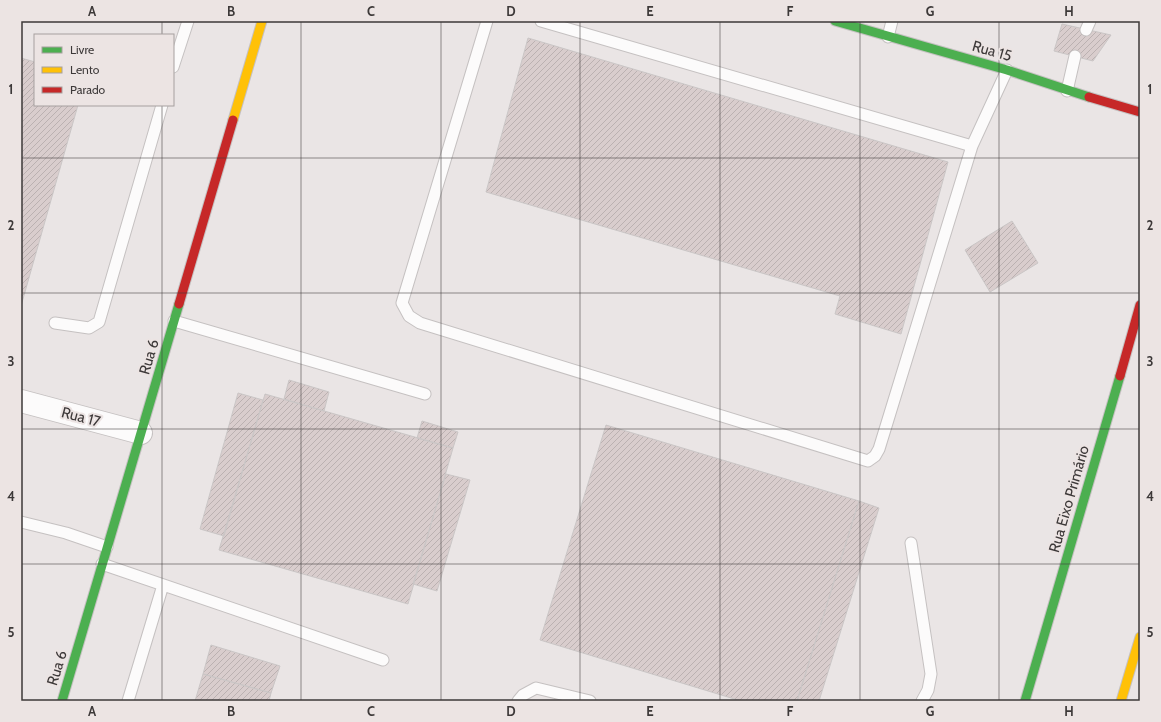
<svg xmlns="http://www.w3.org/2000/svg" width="1161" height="722" viewBox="0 0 1161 722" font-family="Cabin,sans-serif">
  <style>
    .building { fill: url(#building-hatch); stroke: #cac6c6 }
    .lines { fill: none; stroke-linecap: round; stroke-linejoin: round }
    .lane-casing { stroke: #c5c1c1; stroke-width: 13 }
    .street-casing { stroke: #c5c1c1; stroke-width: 24 }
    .fast-casing { stroke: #c5c1c1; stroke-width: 11 }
    .slow-casing { stroke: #c5c1c1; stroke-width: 11 }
    .jam-casing { stroke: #c5c1c1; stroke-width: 11 }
    .lane { stroke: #fcfbfb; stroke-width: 11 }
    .street { stroke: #fcfbfb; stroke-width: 22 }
    .fast { stroke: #4caf50; stroke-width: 9 }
    .slow { stroke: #ffc107; stroke-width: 9 }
    .jam { stroke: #c62828; stroke-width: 9 }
    .grid { fill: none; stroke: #3d3939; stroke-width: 1; stroke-opacity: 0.55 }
    .labels { text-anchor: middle; stroke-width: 4; stroke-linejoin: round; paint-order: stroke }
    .street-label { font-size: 15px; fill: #3d3939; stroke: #ece4e3 }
    .neatline { fill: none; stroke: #3d3939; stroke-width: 1.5 }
    .grid-label { font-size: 13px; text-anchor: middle; font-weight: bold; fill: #3d3939 }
  </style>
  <defs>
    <pattern id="building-hatch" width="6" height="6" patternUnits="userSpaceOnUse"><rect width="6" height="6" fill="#d9cdcd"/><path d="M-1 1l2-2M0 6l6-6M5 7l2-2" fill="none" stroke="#bbb1b1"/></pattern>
  </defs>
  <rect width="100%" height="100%" fill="#eae5e5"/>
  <!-- building -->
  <path class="building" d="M1062,24L1111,35L1093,61L1054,51Z
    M528,38L948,162L901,334L835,314L840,296L486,192Z
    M21,58L35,62V105H78L21,306Z
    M1012,221L1038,263L990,292L965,250Z
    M289,380L329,392L324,411L284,399Z
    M238,393L263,400L224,536L200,529Z
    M265,394L453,448L408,604L219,550Z
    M422,421L458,432L453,448L417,438Z
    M606,425L859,501L797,701H741L540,640Z
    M446,474L470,480L437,591L413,584Z
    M859,501L879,508L819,701H797Z
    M211,645L280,666L271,693L203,674Z
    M203,674L271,693L269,701H195Z"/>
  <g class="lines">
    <defs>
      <path id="lane" d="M487,21L402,303L409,316L420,323L868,461L875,456L879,449L972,146L1007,70
        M541,21L972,146
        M1086,30L1090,21
        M888,37L892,21
        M173,67L188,21
        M1067,91L1075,56
        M174,321L425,394
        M55,323L89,328L99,322L162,105
        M21,522L66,533L107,547
        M911,543L931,674L928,690L922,701
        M102,564L383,660
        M128,701L163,585
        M518,701L523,695L536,688L590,701"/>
      <path id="street" d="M21,401L141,433"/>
      <path id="fast" d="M835,21L1007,70L1089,97
        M62,701L179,304
        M1025,701L1120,376"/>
      <path id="slow" d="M233,120L262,21
        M1121,701L1140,637"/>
      <path id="jam" d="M1089,97L1140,112
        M179,304L233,120
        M1120,376L1140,305"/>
    </defs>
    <!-- lane casing -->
    <use href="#lane" class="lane-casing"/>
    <!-- street casing -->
    <use href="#street" class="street-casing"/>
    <!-- fast casing -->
    <use href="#fast" class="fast-casing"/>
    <!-- slow casing -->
    <use href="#slow" class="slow-casing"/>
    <!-- jam casing -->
    <use href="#jam" class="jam-casing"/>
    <!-- lane -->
    <use href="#lane" class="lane"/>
    <!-- street -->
    <use href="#street" class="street"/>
    <!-- fast -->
    <use href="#fast" class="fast"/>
    <!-- slow -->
    <use href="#slow" class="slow"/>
    <!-- jam -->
    <use href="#jam" class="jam"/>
  </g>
  <!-- grid -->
  <path class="grid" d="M162,21V35M301,21V701M441,21V701M580,21V701M720,21V701M860,21V701M999,21V701M162,105V701M21,158H1140M21,293H1140M21,429H1140M21,564H1140"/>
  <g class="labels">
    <!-- street labels -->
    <g class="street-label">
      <text transform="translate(992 51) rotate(16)" y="5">Rua 15</text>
      <text transform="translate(149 357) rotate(-74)" y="5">Rua 6</text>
      <text transform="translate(81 417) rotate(15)" y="5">Rua 17</text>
      <text transform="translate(1069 499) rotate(-74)" y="5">Rua Eixo Primário</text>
      <text transform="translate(57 668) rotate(-73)" y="5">Rua 6</text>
    </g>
  </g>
  <!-- border -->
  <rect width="1161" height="722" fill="none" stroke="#ece4e3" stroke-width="44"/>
  <!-- legend -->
  <rect x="34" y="34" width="140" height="72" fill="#ece4e3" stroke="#a6a09f"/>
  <rect x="42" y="47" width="20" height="6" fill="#4caf50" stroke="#a6a09f"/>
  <text x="70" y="54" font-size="12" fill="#3d3939">Livre</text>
  <rect x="42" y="67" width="20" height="6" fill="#ffc107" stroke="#a6a09f"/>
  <text x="70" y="74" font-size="12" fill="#3d3939">Lento</text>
  <rect x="42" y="87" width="20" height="6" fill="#c62828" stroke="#a6a09f"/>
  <text x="70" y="94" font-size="12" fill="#3d3939">Parado</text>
  <rect x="22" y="22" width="1117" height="678" class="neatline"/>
  <g class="grid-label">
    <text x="92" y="16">A</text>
    <text x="231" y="16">B</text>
    <text x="371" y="16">C</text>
    <text x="511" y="16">D</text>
    <text x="650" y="16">E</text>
    <text x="790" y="16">F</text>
    <text x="930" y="16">G</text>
    <text x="1069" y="16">H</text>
    <text x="11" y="94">1</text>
    <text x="1150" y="94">1</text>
    <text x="11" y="230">2</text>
    <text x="1150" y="230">2</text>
    <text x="11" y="366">3</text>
    <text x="1150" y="366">3</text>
    <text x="11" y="501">4</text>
    <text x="1150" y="501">4</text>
    <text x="11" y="637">5</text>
    <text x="1150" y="637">5</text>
    <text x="92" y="716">A</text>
    <text x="231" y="716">B</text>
    <text x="371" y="716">C</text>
    <text x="511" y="716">D</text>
    <text x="650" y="716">E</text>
    <text x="790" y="716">F</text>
    <text x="930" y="716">G</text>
    <text x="1069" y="716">H</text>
  </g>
</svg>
